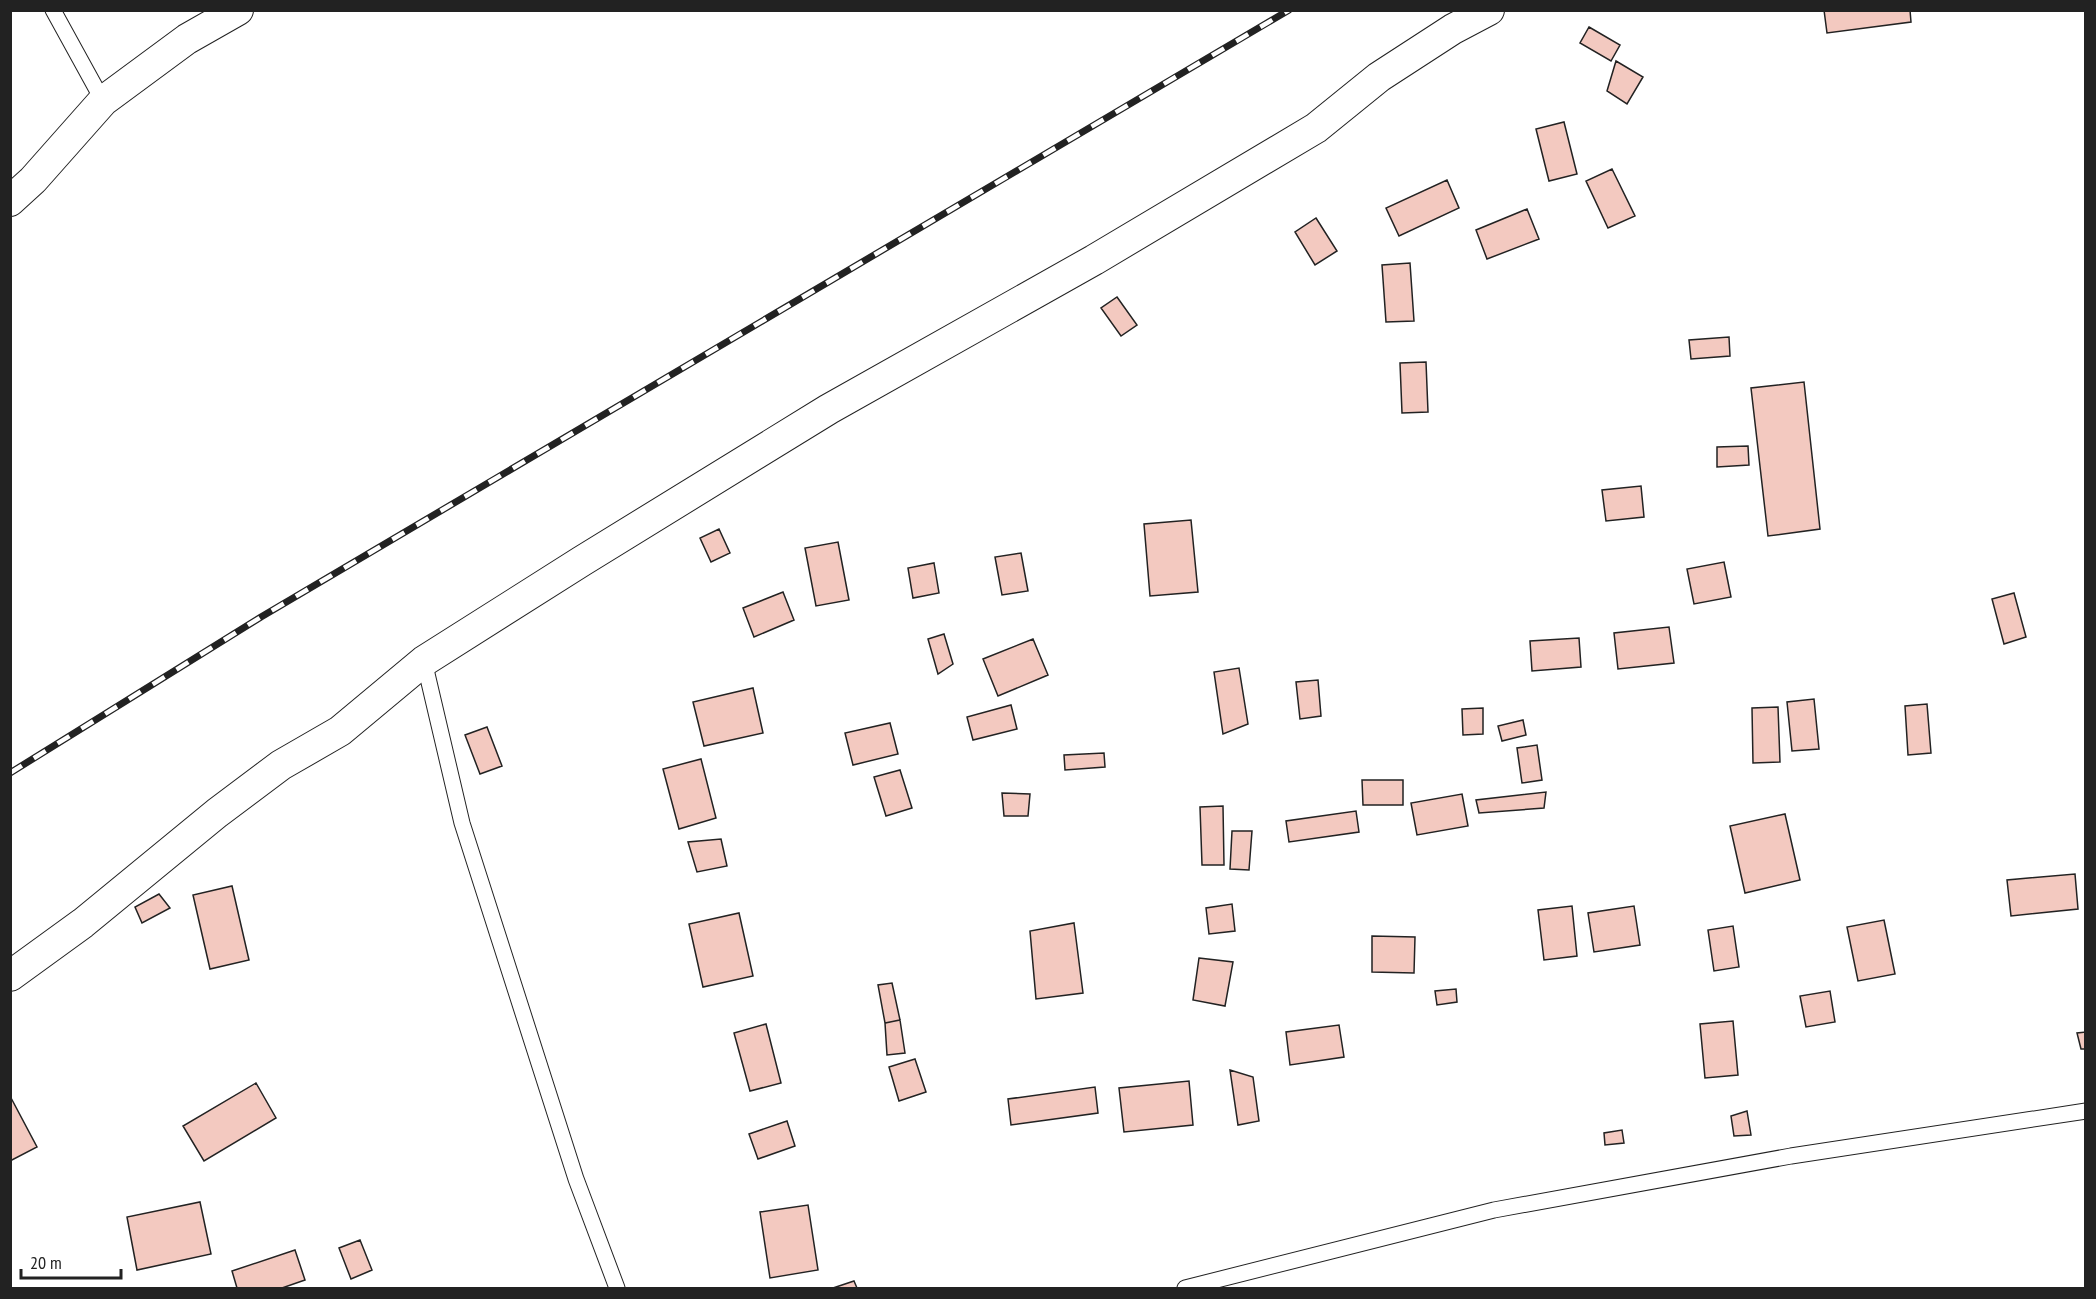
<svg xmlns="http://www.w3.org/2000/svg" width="2096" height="1299" viewBox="0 0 2096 1299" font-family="'PT Sans Narrow',sans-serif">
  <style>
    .building { fill: #f3c9c0; stroke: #222; stroke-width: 1.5 }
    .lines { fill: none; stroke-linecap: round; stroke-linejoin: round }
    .lane-casing { stroke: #222; stroke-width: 17 }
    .street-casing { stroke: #222; stroke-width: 32 }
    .lane { stroke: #fff; stroke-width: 15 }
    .street { stroke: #fff; stroke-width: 30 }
    .rail-casing { stroke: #222; stroke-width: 7 }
    .rail { stroke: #fff; stroke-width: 4.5; stroke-dasharray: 14; stroke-linecap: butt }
  </style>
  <rect width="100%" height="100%" fill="#fff"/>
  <!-- building -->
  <path class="building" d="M1824,10H1910L1911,22L1827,33Z
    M1589,27L1620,45L1611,61L1580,43Z
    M1616,61L1643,77L1627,104L1607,91Z
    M1564,122L1577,174L1549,181L1536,129Z
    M1612,169L1635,216L1608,228L1586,181Z
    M1447,180L1459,208L1399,236L1386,208Z
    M1527,209L1539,239L1487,259L1476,230Z
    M1316,218L1337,251L1315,265L1295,232Z
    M1410,263L1414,321L1386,322L1382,265Z
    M1117,297L1137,325L1121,336L1101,308Z
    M1729,337L1730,356L1691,359L1689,340Z
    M1426,362L1428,412L1402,413L1400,363Z
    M1804,382L1820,529L1768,536L1751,388Z
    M1748,446L1749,465L1717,467V447Z
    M1641,486L1644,517L1606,521L1602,490Z
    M1191,520L1198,592L1150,596L1144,524Z
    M719,529L730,553L711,562L700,538Z
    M838,542L849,600L816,606L805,548Z
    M1021,553L1028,591L1002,595L995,557Z
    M1724,562L1731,597L1694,604L1687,569Z
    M934,563L939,593L913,598L908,568Z
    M783,592L794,620L754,637L743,608Z
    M2014,593L2026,637L2004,644L1992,599Z
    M1669,627L1674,663L1618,669L1614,633Z
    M944,634L953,664L938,674L928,639Z
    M1579,638L1581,667L1532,671L1530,641Z
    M1033,639L1048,675L998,696L983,659Z
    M1239,668L1248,724L1223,734L1214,672Z
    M1318,680L1321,716L1300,719L1296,682Z
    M753,688L763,733L704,746L693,702Z
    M1814,699L1819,749L1792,751L1787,702Z
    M1927,704L1931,753L1908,755L1905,706Z
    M1011,705L1017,729L973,740L967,717Z
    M1778,707L1780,762L1753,763L1752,708Z
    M1483,708V734L1463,735L1462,709Z
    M1523,720L1526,735L1502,741L1498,726Z
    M890,723L898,754L853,765L845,733Z
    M487,727L502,766L480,774L465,735Z
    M1537,745L1542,780L1522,783L1517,748Z
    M1104,753L1105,767L1065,770L1064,755Z
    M701,759L716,818L679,829L663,769Z
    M900,770L912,808L886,816L874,777Z
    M1362,780H1403V805H1363Z
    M1546,792L1544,808L1479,813L1476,800Z
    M1002,793L1030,794L1028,816H1004Z
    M1462,794L1468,826L1417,835L1411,803Z
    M1223,806L1224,865H1202L1200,807Z
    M1356,811L1359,832L1289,842L1286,821Z
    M1785,814L1800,880L1745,893L1730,826Z
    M1232,831H1252L1249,870L1230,869Z
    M721,839L727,866L697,872L688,842Z
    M2075,874L2078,909L2011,916L2007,880Z
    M232,886L249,960L210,969L193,895Z
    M159,894L170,908L142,923L135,907Z
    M1232,904L1235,931L1209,934L1206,908Z
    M1572,906L1577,956L1544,960L1538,910Z
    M1634,906L1640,945L1594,952L1588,913Z
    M739,913L753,976L703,987L689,924Z
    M1884,920L1895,974L1858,981L1847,927Z
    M1074,923L1083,993L1036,999L1030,931Z
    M1733,926L1739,967L1714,971L1708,930Z
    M1372,936L1415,937L1414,973L1372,972Z
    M1199,958L1233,962L1225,1006L1193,1000Z
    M892,983L900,1020L885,1023L878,985Z
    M1456,989L1457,1002L1437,1005L1435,991Z
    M1830,991L1835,1022L1806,1027L1800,996Z
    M900,1020L905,1053L887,1055L885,1023Z
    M1733,1021L1738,1075L1705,1078L1700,1024Z
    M766,1024L781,1083L750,1091L734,1033Z
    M1339,1025L1344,1057L1290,1065L1286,1032Z
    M2086,1032V1049H2081L2077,1033Z
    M915,1059L926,1092L899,1101L889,1067Z
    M1230,1070L1253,1077L1259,1121L1238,1125Z
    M1189,1081L1193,1125L1124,1132L1119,1088Z
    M256,1083L276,1118L204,1161L183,1126Z
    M1095,1087L1098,1113L1011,1125L1008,1099Z
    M10,1096L37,1147L10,1161Z
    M1747,1111L1751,1135L1734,1136L1731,1116Z
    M787,1121L795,1146L758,1159L749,1134Z
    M1622,1130L1624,1143L1605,1145L1604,1133Z
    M200,1202L211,1254L137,1270L127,1217Z
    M808,1205L818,1270L770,1278L760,1212Z
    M360,1240L372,1270L351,1279L339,1248Z
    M295,1250L305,1280L282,1288H237L232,1271Z
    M854,1281L857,1288H833Z"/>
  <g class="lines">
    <defs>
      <path id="lane" d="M53,10L103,101
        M424,661L462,823L576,1179L617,1288
        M1185,1288L1494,1210L1791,1156L2086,1111"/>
      <path id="street" d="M10,201L33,180L103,101L187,39L238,10
        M10,976L83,923L217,813L281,765L340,731L424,661L582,561L829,409L1094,260L1316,128L1379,77L1453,29L1489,10"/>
    </defs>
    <!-- lane casing -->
    <use href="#lane" class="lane-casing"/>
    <!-- street casing -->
    <use href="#street" class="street-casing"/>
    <!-- lane -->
    <use href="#lane" class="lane"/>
    <!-- street -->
    <use href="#street" class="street"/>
    <defs>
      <path id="rail" d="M10,773L261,617L1289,10"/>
    </defs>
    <!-- rail casing -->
    <use href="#rail" class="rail-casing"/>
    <!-- rail -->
    <use href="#rail" class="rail"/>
  </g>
  <!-- border -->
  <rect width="2096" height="1299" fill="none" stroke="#222222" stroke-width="24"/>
  <!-- scale -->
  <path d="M21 1269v9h100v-9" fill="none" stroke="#222222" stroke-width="3"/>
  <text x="30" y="1269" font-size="18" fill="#222222" stroke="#ffffff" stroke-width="4.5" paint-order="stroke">20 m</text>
</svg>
